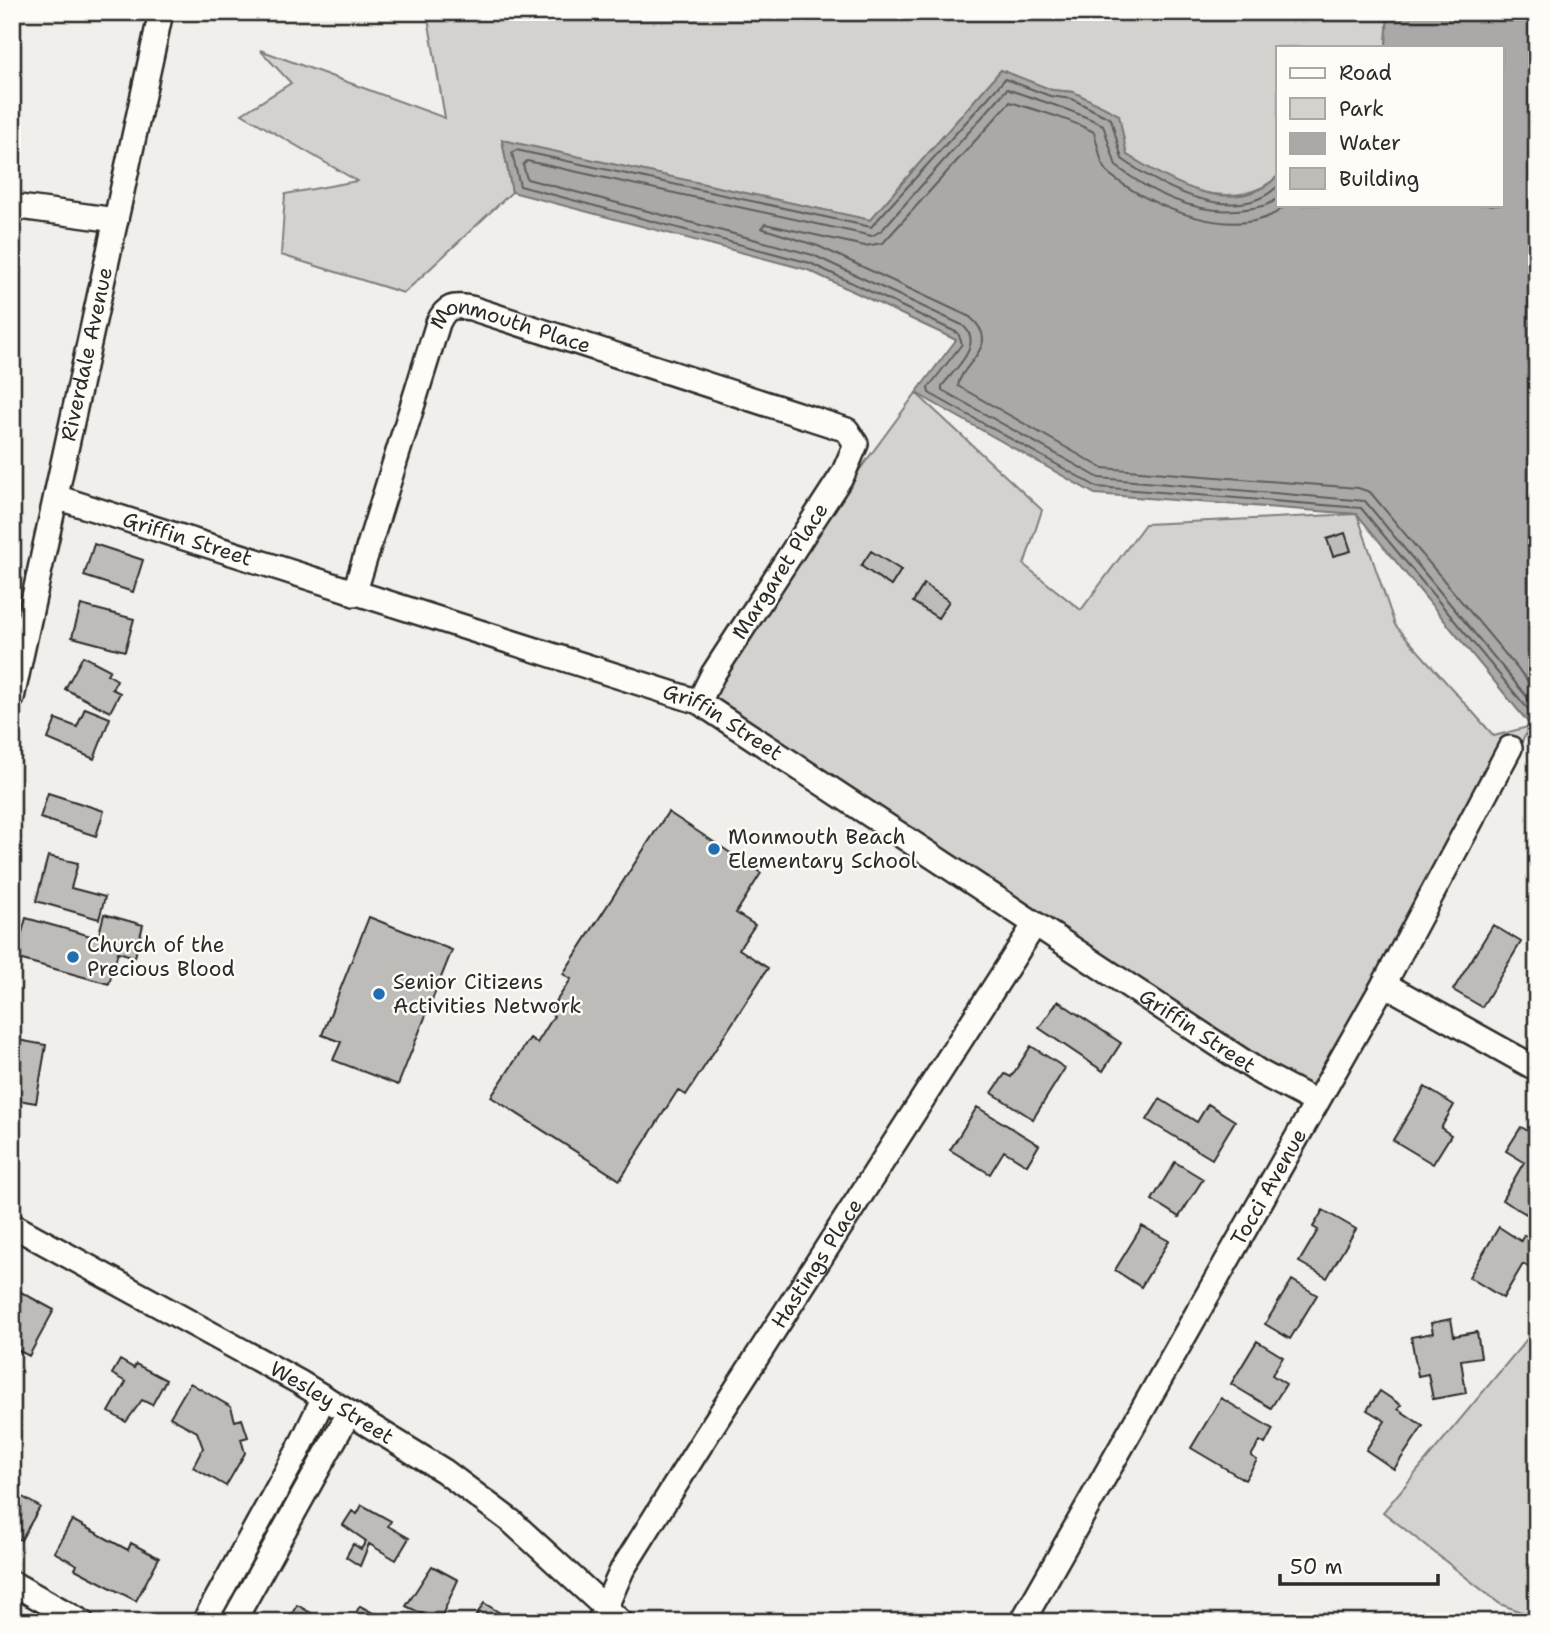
<svg xmlns="http://www.w3.org/2000/svg" width="1549" height="1634" viewBox="0 0 1549 1634" font-family="'Shantell Sans',sans-serif">
  <style>
    .green { fill: #d3d2cf; stroke: #7f7e7d; stroke-width: 2 }
    .water { fill: #aaa9a7; stroke: #777775; stroke-width: 2 }
    .lines { fill: none; stroke-linecap: round; stroke-linejoin: round }
    .shore { stroke: #5e5d5d; stroke-width: 2 }
    .building { fill: #bdbcb8; stroke: #2b2b2b; stroke-width: 2 }
    .minor-casing { stroke: #2b2b2b; stroke-width: 28 }
    .minor { stroke: #fdfcf7; stroke-width: 23 }
    .poi-dot { fill: #1f6fb2; stroke: #fdfcf7; stroke-width: 2.5 }
    .labels { text-anchor: middle; stroke-width: 5; stroke-linejoin: round; paint-order: stroke }
    .street-label { font-size: 21px; fill: #2b2b2b; stroke: #fdfcf7 }
    .poi-label { font-size: 21px; fill: #2b2b2b; stroke: #fdfcf7; text-anchor: start }
  </style>
  <rect width="100%" height="100%" fill="#f0efeb"/>
  <filter id="ink" filterUnits="userSpaceOnUse"><feTurbulence type="fractalNoise" baseFrequency=".0143" numOctaves="2"/><feDisplacementMap in="SourceGraphic" scale="14" xChannelSelector="R" yChannelSelector="G"/><feConvolveMatrix kernelMatrix="1 2 1 2 8 2 1 2 1" color-interpolation-filters="sRGB"/></filter>
  <g filter="url(#ink)">
    <!-- green -->
    <path class="green" d="M427,12H1388L1386,47H1278V176C1238,215 1163,187 1126,154C1107,136 1091,112 1074,92L1052,90L1001,70L870,220L502,140L512,192L404,293L281,255L285,194L357,181L242,114L291,83L260,50L445,118Z
      M916,393L1042,510L1024,565L1081,610L1145,524L1357,514L1395,625L1494,736L1531,726L1309,1101L695,694Z
      M1537,1327V1618L1500,1604L1383,1512Z"/>
    <!-- water -->
    <path class="water" d="M1388,12H1537V727L1531,726L1357,514L1095,494L916,393L956,340L808,270L512,192L502,140L870,220L1001,70L1052,90L1074,92L1119,115L1127,155C1170,181 1233,220 1278,176V205H1502V47H1386Z"/>
    <g class="lines">
      <!-- shore -->
      <path class="shore" d="M1278,186C1235,227 1161,187 1122,159L1111,119L1072,99L1050,96L1005,79L871,227L516,150L512,153L520,186L810,263L958,333L962,344L928,388L929,393L1097,487L1361,508L1537,720
        M1278,198C1270,205 1263,206 1253,208C1202,218 1155,196 1116,166L1103,125C1072,109 1040,101 1007,89L882,230L872,236L527,161L523,165L527,179L813,255L962,325C986,343 954,370 942,386V390L1099,478L1365,501L1537,709
        M1286,205C1242,247 1147,206 1108,173L1102,163L1094,132C1067,118 1039,111 1010,102L883,243L865,246L765,224L761,228L818,246L970,317C1004,346 961,362 958,386L1102,468L1358,488L1370,492L1537,692"/>
    </g>
    <!-- building -->
    <path class="building" d="M1345,533L1351,551L1333,556L1327,539Z
      M94,544L143,560L133,592L84,576Z
      M871,551L901,570L891,586L861,566Z
      M924,584L949,601L938,618L913,602Z
      M81,605L134,619L125,651L72,637Z
      M83,656L110,670L107,674L117,680L112,689L120,693L110,712L65,689Z
      M85,708L110,718L94,759L48,739L56,719L77,727Z
      M48,793L104,811L96,836L40,818Z
      M668,812L761,873L736,913L755,925L739,949L768,968L686,1095L678,1090L620,1180L491,1097L530,1038L537,1043L554,1016L549,1012L571,979L563,974Z
      M48,856L78,863L71,888L105,897L99,919L36,901Z
      M104,914L143,925L135,957L118,952L109,984L15,958L26,918L98,938Z
      M369,917L452,950L398,1085L333,1060L341,1042L322,1035Z
      M1493,925L1521,942L1482,1007L1453,990Z
      M1058,1001L1121,1043L1103,1071L1039,1028Z
      M12,1039L46,1045L36,1103L12,1099Z
      M1031,1046L1065,1068L1033,1119L992,1093L1005,1074L1011,1077Z
      M1425,1087L1454,1105L1441,1128L1451,1135L1433,1164L1393,1140Z
      M1160,1099L1197,1122L1208,1104L1235,1121L1212,1159L1147,1120Z
      M977,1107L1039,1145L1027,1165L1004,1151L990,1174L950,1150Z
      M1521,1127L1537,1136V1220L1502,1200L1524,1162L1506,1151Z
      M1175,1162L1203,1179L1179,1217L1152,1200Z
      M1323,1210L1356,1229L1327,1278L1299,1262L1318,1230L1313,1227Z
      M1142,1226L1169,1241L1141,1287L1115,1270Z
      M1499,1227L1521,1241L1524,1235L1537,1243V1262L1532,1269L1523,1264L1503,1298L1469,1277Z
      M1292,1280L1317,1295L1290,1339L1265,1324Z
      M19,1291L54,1310L29,1356L14,1348L12,1351V1303Z
      M1451,1319L1454,1336L1477,1332L1481,1357L1461,1360L1466,1393L1433,1399L1428,1374L1418,1376L1411,1337L1433,1333L1431,1323Z
      M1257,1341L1283,1357L1272,1375L1286,1384L1271,1408L1231,1384Z
      M120,1360L134,1368L136,1364L166,1380L152,1405L142,1400L126,1422L109,1412L126,1382L112,1374Z
      M190,1383L231,1407L235,1421L242,1419L248,1437L241,1439L245,1453L226,1486L193,1467L203,1448L197,1432L170,1417Z
      M1380,1391L1401,1405L1398,1409L1423,1426L1394,1469L1366,1450L1385,1421L1367,1410Z
      M1221,1398L1273,1429L1265,1444L1260,1441L1251,1456L1257,1460L1245,1480L1191,1448Z
      M12,1491L40,1507L21,1540L12,1536Z
      M362,1505L391,1521L388,1526L409,1538L396,1560L369,1544L360,1566L346,1557L353,1544L361,1549L366,1541L343,1525L352,1511L357,1514Z
      M72,1520L128,1550L131,1543L159,1558L136,1601L75,1569L77,1565L54,1552Z
      M432,1566L458,1580L439,1622L406,1606Z
      M484,1603L513,1621L512,1622H472Z
      M297,1605L327,1622H287Z
      M360,1606L382,1618L380,1622H350Z"/>
    <g class="lines">
      <defs>
        <g id="minor">
          <path d="M12,206L116,220"/>
          <path id="s1" d="M56,497L699,702L1261,1073L1316,1102"/>
          <path id="s2" d="M354,594L438,323C446,306 453,305 471,308L847,430L856,444L843,474L713,674L699,702"/>
          <path id="s3" d="M12,698L161,12"/>
          <path d="M1384,984L1537,1069"/>
          <path id="s4" d="M12,1225L299,1382L444,1471L512,1522L621,1622"/>
          <path d="M12,1583L82,1622"/>
          <path d="M204,1622L298,1451L324,1397"/>
          <path d="M233,1622L349,1413"/>
          <path id="s5" d="M599,1622L622,1570L706,1436L1035,924"/>
          <path id="s6" d="M1022,1622L1384,984L1510,748"/>
        </g>
      </defs>
      <!-- minor casing -->
      <use href="#minor" class="minor-casing"/>
      <!-- minor -->
      <use href="#minor" class="minor"/>
    </g>
  </g>
  <!-- markers -->
  <g class="poi-dot">
    <circle cx="714" cy="849" r="7"/>
    <circle cx="73" cy="957" r="7"/>
    <circle cx="379" cy="994" r="7"/>
  </g>
  <g class="labels">
    <!-- street labels -->
    <g class="street-label">
      <text dy="7" stroke="none"><textPath href="#s2" startOffset="364">Monmouth Place</textPath></text>
      <text dy="7" stroke="none"><textPath href="#s3" startOffset="352">Riverdale Avenue</textPath></text>
      <text dy="7" stroke="none"><textPath href="#s1" startOffset="138">Griffin Street</textPath></text>
      <text transform="translate(780 571) rotate(-57)" y="7">Margaret Place</text>
      <text dy="7" stroke="none"><textPath href="#s1" startOffset="705">Griffin Street</textPath></text>
      <text dy="7" stroke="none"><textPath href="#s1" startOffset="1272">Griffin Street</textPath></text>
      <text dy="7" stroke="none"><textPath href="#s6" startOffset="500">Tocci Avenue</textPath></text>
      <text dy="7" stroke="none"><textPath href="#s5" startOffset="420">Hastings Place</textPath></text>
      <text dy="7" stroke="none"><textPath href="#s4" startOffset="366">Wesley Street</textPath></text>
    </g>
    <!-- poi labels -->
    <g class="poi-label">
      <text x="728" y="844">Monmouth Beach<tspan x="728" dy="24">Elementary School</tspan></text>
      <text x="87" y="952">Church of the<tspan x="87" dy="24">Precious Blood</tspan></text>
      <text x="393" y="989">Senior Citizens<tspan x="393" dy="24">Activities Network</tspan></text>
    </g>
  </g>
  <!-- margin -->
  <rect width="1549" height="1634" fill="none" stroke="#fdfcf7" stroke-width="42"/>
  <rect x="21" y="21" width="1507" height="1592" fill="none" stroke="#2b2b2b" stroke-width="2.5" filter="url(#ink)"/>
  <!-- legend -->
  <rect x="1276" y="46" width="228" height="161" fill="#fdfcf7" stroke="#a9a8a5" stroke-width="2"/>
  <rect x="1290" y="68" width="35" height="10" fill="#fdfcf7" stroke="#a9a8a5" stroke-width="2"/>
  <text x="1339" y="80" font-size="21" fill="#2b2b2b">Road</text>
  <rect x="1290" y="98" width="35" height="21" fill="#d3d2cf" stroke="#a9a8a5" stroke-width="2"/>
  <text x="1339" y="116" font-size="21" fill="#2b2b2b">Park</text>
  <rect x="1290" y="133" width="35" height="21" fill="#aaa9a7" stroke="#a9a8a5" stroke-width="2"/>
  <text x="1339" y="150" font-size="21" fill="#2b2b2b">Water</text>
  <rect x="1290" y="168" width="35" height="21" fill="#bdbcb8" stroke="#a9a8a5" stroke-width="2"/>
  <text x="1339" y="186" font-size="21" fill="#2b2b2b">Building</text>
  <!-- scale -->
  <path d="M1280 1574v10h158v-10" fill="none" stroke="#2b2b2b" stroke-width="3.5"/>
  <text x="1290" y="1574" font-size="21" fill="#2b2b2b" stroke="#fdfcf7" stroke-width="5" paint-order="stroke">50 m</text>
</svg>
